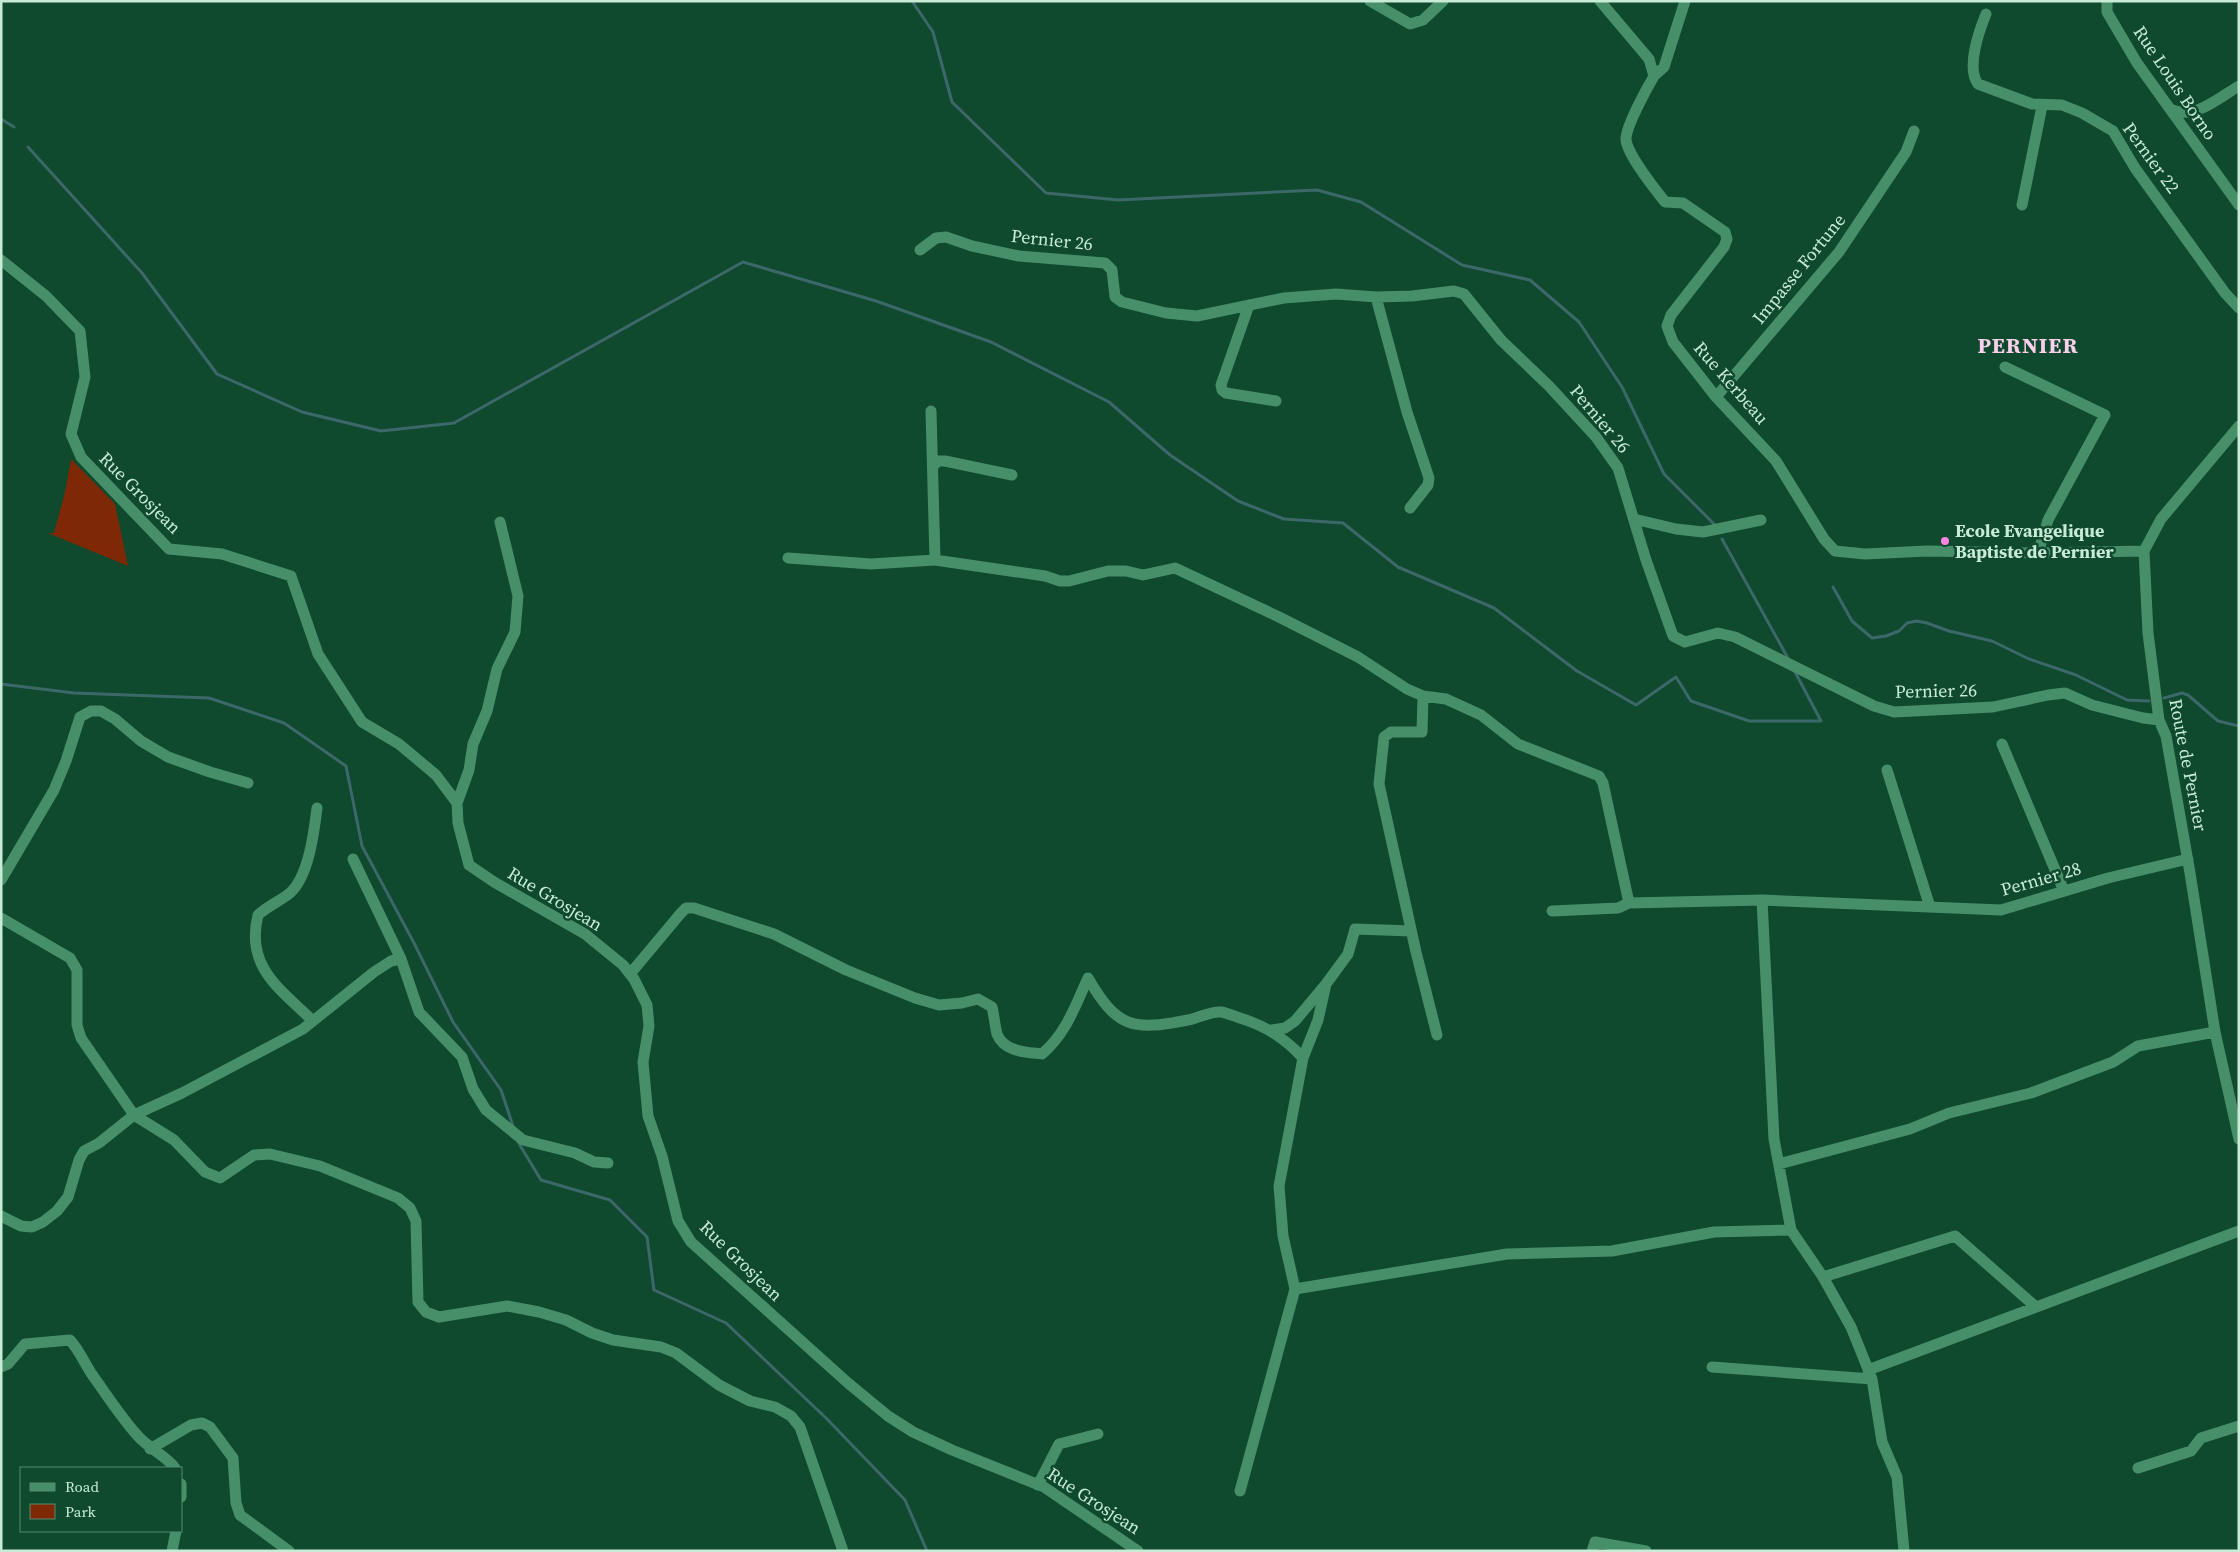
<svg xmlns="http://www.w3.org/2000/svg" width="2240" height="1552" viewBox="0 0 2240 1552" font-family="'Source Serif 4',serif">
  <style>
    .green { fill: #7f2805 }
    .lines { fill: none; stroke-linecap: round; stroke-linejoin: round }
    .stream { stroke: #3c686a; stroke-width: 3 }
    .minor { stroke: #478f69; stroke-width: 11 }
    .poi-dot { fill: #ff85de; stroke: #0f492e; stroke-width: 2 }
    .labels { text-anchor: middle; stroke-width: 5; stroke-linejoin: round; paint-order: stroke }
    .street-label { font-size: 18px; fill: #c8ebd6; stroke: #0f492e }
    .poi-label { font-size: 18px; font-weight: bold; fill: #c8ebd6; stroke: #0f492e; text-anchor: start }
    .district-label { font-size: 22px; font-weight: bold; letter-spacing: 1px; fill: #fad0ec; stroke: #0f492e }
  </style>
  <rect width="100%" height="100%" fill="#0f492e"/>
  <!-- green -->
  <path class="green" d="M71,459L115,504L128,566L48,533H54L65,492Z"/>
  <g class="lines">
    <!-- stream -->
    <path class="stream" d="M912,1L933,32L952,102L1046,193L1118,200L1317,190L1361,202L1462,265L1530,280L1579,322L1622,387L1664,474L1716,526
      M1,119L14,127
      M28,147L142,273L217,374L302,412L381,431L454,423L743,262L876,301L991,342L1109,402L1170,455L1238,501L1284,519L1343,523L1398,567L1494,608L1577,671L1636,705L1676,677L1691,701L1749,721H1821L1794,670
      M1722,539L1789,660
      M1833,587L1852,621L1872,638L1886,636L1899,631L1907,623L1917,621L1927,623L1949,631L1992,641L2029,659L2076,675L2127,700L2149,701
      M1,684L74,693L209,698L284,723L346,766L362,846L414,943L453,1022L501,1090L513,1126
      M2164,698L2182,693L2188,695L2218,721L2239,726
      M518,1142L541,1180L610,1200L647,1237L654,1290L726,1323L827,1419L905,1500L927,1551"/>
    <!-- minor -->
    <path class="minor" d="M1370,1L1410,24L1423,20L1443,1
      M1600,1L1649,59L1654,76C1647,88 1625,128 1626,140C1628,156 1655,189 1665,202L1683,203L1725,232L1727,239L1724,247L1671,315L1667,326L1673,342L1716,397L1776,461L1824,539L1835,551L1865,554L1927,551L2038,553L2144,551
      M2107,1V12L2137,63L2239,205
      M1986,14C1979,31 1966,68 1978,84L2032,104L2062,105L2082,113L2113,131L2135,168L2225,293L2239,308
      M1654,76L1664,67L1685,1
      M2170,109C2194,121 2218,98 2239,86
      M2022,205L2042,106
      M920,250L936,238L946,237L972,246L1019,256L1105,263L1112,270L1115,297L1122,302L1166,313L1197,316L1284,298L1336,294L1376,297L1412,296L1454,291L1464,294L1501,340L1549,386L1596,437L1618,468L1646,560L1673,636L1685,642L1718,633L1735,637L1874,706L1894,712L1993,707L2048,695L2065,693L2092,705L2143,718L2159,720
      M1,260L46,296L80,331L85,377L71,434L81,457L169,549L222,554L291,576L318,654L362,722L399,744L436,775L457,803L458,823L469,865L494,882L585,934L623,965L634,979L647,1005L649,1026L643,1062L648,1116L662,1156L678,1221L691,1242L848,1383L888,1416L913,1432L952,1450L1044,1487L1138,1551
      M1376,297L1407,412L1429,478L1428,485L1410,508
      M1249,305L1221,385L1222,390L1226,393L1276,401
      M2005,367L2105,415L2048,520L2038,553
      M1716,397L1839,252L1906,152L1914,131
      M931,411L935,560
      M2239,426L2161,519L2144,551L2148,633L2159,720L2166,736L2190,873L2215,1032L2239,1139
      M933,466L938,461H945L1012,475
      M1634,519L1676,529L1703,532L1761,520
      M788,558L871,564L935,560L1045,576L1060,581H1069L1108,571H1126L1143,575L1175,568L1279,617L1358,657L1407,689L1423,696L1446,699L1481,715L1518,744L1599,776L1603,783L1629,903L1762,900L1774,1139L1791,1230L1823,1277L1851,1327L1872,1379L1882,1442L1897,1477L1904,1551
      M1423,696L1422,732H1391L1384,737L1379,784L1416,952L1437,1035
      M2002,744L2064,891
      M1887,770L1930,907
      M457,803L469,770L473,744L487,711L497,669L515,632L518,596L500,522
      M353,859L401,959
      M1,880L54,790L66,761L80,717L91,711H101L115,719L141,741L168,757L210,772L248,783
      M1762,900L2001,910L2108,878L2188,859
      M1552,911L1618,908L1629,903
      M1,918L70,958L77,970V1025L81,1038L134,1115L174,1140L205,1172L220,1178L254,1155L270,1154L320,1166L398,1198L410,1208L416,1221L418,1302L426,1312L439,1317L507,1306L539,1312L566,1320L592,1333L613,1340L661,1347L676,1353L719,1385L750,1401L775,1407L791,1416L800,1427L843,1551
      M630,974L681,913L686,908H694L774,934L846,970L915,998L939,1005L962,1003L978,999L992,1007C994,1015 995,1026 997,1034C1004,1052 1026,1052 1042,1054C1066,1034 1075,1006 1088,978C1117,1028 1132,1031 1188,1020C1198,1018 1211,1011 1221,1012C1227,1013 1234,1016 1240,1018C1266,1026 1285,1038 1303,1058
      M313,1021C280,989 245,967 258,915C268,906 280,901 290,893C309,876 314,832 317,808
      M1272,1030L1285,1028L1295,1021L1326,984L1348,954L1355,929L1411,931
      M1779,1164L1910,1129L1949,1113L2031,1093L2113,1062L2138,1046L2215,1032
      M1,1216L21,1226L32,1227L43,1222L57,1211L68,1197L79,1160L84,1151L99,1143L134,1115L182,1093L303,1029L374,972L391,961L401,959L419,1012L462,1057L473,1089L486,1110L523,1140L575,1153L594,1162L608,1163
      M1823,1277L1955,1236L2036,1307
      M1295,1289L1507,1254L1612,1251L1714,1232L1791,1230
      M1,1367L8,1364L25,1344L70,1340C79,1350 84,1362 91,1373C106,1394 120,1416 137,1435C149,1449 165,1455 175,1468
      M1712,1367L1872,1379
      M1868,1370L2239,1231
      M150,1449L191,1425L202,1423L210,1427L233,1458L236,1503L240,1515L289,1551
      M2138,1468L2191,1451L2201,1438L2239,1426
      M181,1484V1497
      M1038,1485L1059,1444L1098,1434
      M1240,1491L1295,1289L1283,1236L1279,1186L1303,1058L1318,1020L1326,984
      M172,1551L176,1531
      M1592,1551L1595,1542L1646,1551"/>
  </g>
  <!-- markers -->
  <circle class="poi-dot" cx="1945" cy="541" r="5"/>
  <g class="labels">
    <!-- street labels -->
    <g class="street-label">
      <text transform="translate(2175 83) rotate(56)" y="6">Rue Louis Borno</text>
      <text transform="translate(2151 158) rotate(54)" y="6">Pernier 22</text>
      <text transform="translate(1052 240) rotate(6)" y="6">Pernier 26</text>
      <text transform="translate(1799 269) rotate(-51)" y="6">Impasse Fortune</text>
      <text transform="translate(1731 383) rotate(49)" y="6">Rue Kerbeau</text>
      <text transform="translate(1600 419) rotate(50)" y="6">Pernier 26</text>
      <text transform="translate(140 493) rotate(45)" y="6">Rue Grosjean</text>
      <text transform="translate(1936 691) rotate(-1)" y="6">Pernier 26</text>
      <text transform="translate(2188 765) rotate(79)" y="6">Route de Pernier</text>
      <text transform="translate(2041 879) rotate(-16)" y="6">Pernier 28</text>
      <text transform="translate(555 899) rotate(31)" y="6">Rue Grosjean</text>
      <text transform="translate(741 1261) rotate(44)" y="6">Rue Grosjean</text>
      <text transform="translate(1094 1501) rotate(33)" y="6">Rue Grosjean</text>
    </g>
    <!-- poi labels -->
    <g class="poi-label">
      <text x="1955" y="537">Ecole Evangelique<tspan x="1955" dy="21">Baptiste de Pernier</tspan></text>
    </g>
    <!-- district labels -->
    <g class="district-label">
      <text x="2028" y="353">PERNIER</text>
    </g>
  </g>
  <!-- border -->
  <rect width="2240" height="1552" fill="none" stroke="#c8ebd6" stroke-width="5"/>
  <!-- legend -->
  <rect x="20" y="1467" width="162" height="65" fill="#0f492e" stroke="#598a71"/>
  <rect x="30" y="1483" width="25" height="8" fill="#478f69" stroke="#598a71"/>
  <text x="65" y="1492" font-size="15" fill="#c8ebd6">Road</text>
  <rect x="30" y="1504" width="25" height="15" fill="#7f2805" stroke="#598a71"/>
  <text x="65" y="1517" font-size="15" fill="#c8ebd6">Park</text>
</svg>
